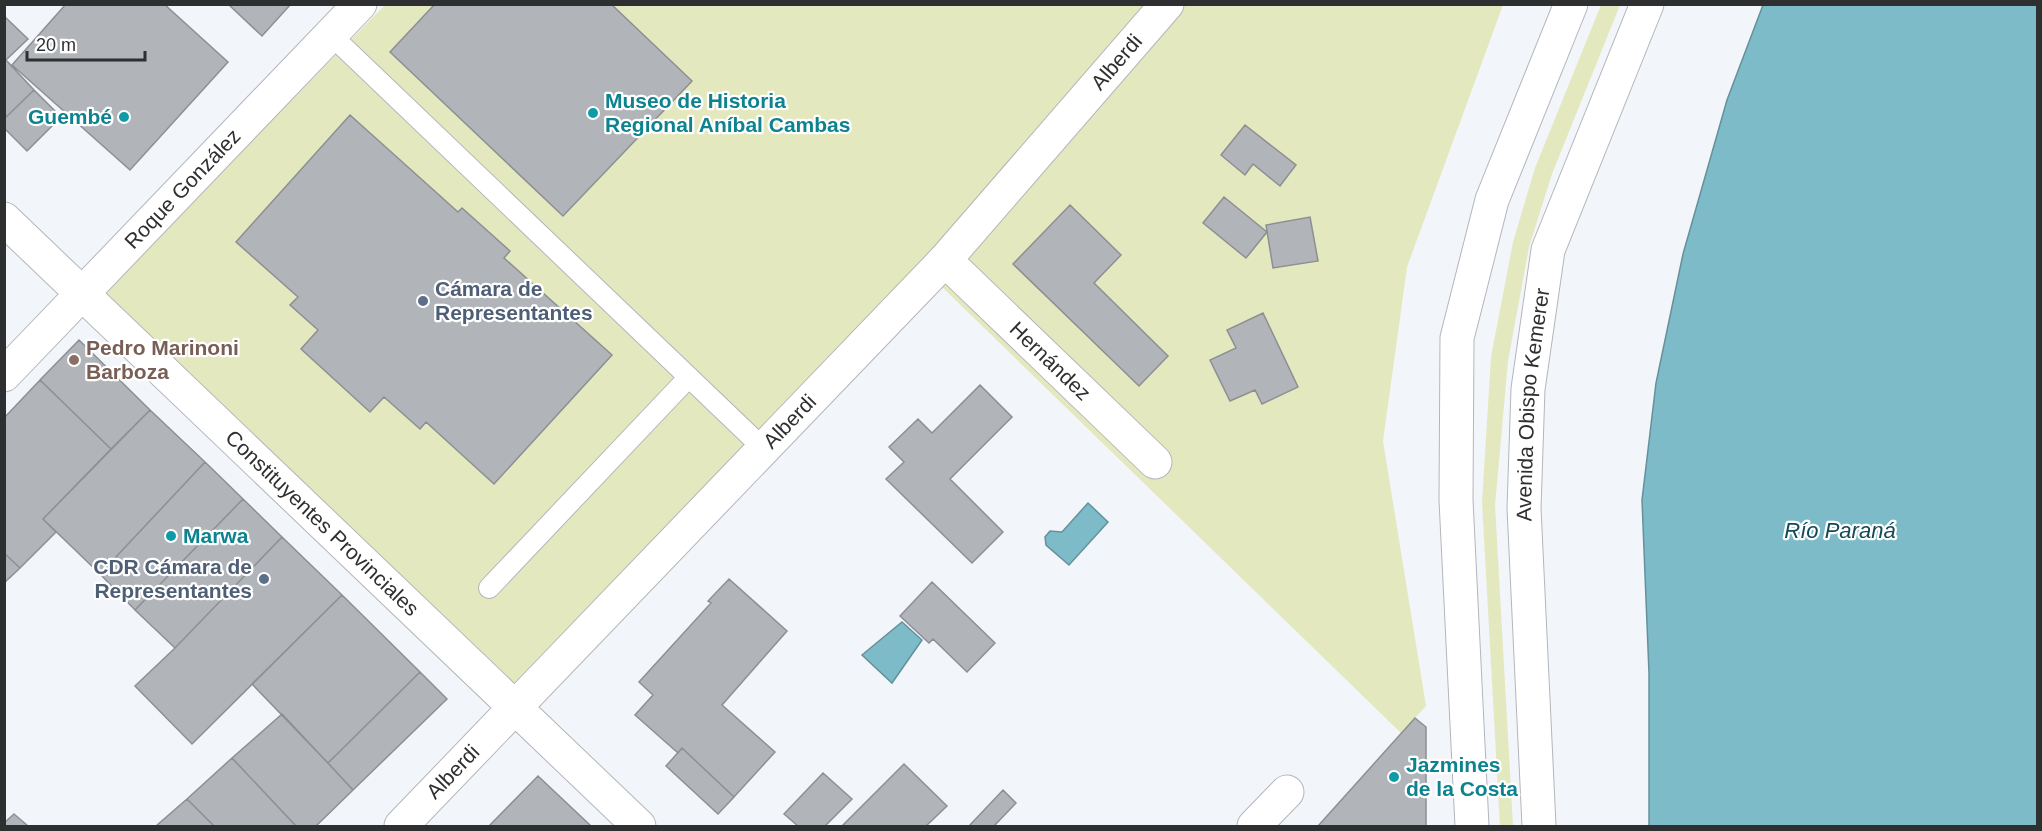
<svg xmlns="http://www.w3.org/2000/svg" width="2042" height="831" viewBox="0 0 2042 831" font-family="Arial,sans-serif">
  <style>
    .green { fill: #e4e8be }
    .water { fill: #7dbbc9; stroke: #65919b; stroke-width: 1.5 }
    .building { fill: #b1b4b9; stroke: #8c8f93; stroke-width: 1.5 }
    .lines { fill: none; stroke-linecap: round; stroke-linejoin: round }
    .lane-casing { stroke: #b3b6ba; stroke-width: 22 }
    .street-casing { stroke: #b3b6ba; stroke-width: 35 }
    .secondary-casing { stroke: #b3b6ba; stroke-width: 35 }
    .lane { stroke: #fff; stroke-width: 20 }
    .street { stroke: #fff; stroke-width: 33 }
    .secondary { stroke: #fff; stroke-width: 33 }
    .culture-dot { fill: #0f9aa8; stroke: #fff; stroke-width: 2 }
    .service-dot { fill: #5c6f8a; stroke: #fff; stroke-width: 2 }
    .education-dot { fill: #8d6e63; stroke: #fff; stroke-width: 2 }
    .labels { text-anchor: middle; stroke-width: 4.5; stroke-linejoin: round; paint-order: stroke }
    .street-label { font-size: 21px; fill: #2d2f30; stroke: #fff }
    .culture-label { font-size: 21px; font-weight: bold; fill: #0d838f; stroke: #fff; text-anchor: start }
    .service-label { font-size: 21px; font-weight: bold; fill: #4e5e75; stroke: #fff; text-anchor: start }
    .education-label { font-size: 21px; font-weight: bold; fill: #785e54; stroke: #fff; text-anchor: start }
    .water-label { font-size: 22px; font-style: italic; fill: #134a55; stroke: #fff }
  </style>
  <rect width="100%" height="100%" fill="#f2f5fa"/>
  <!-- green -->
  <path class="green" d="M385,5H1503L1407,267L1383,441L1426,706L1401,733L941,286L511,701L91,303Z
    M1601,5H1620L1552,174L1529,247L1508,361L1495,505L1513,826H1500L1482,502L1491,357L1513,242L1535,168Z"/>
  <!-- water -->
  <path class="water" d="M1763,5H2037V826H1649V673L1642,500L1656,383L1683,254L1727,100Z
    M1088,503L1108,522L1069,565L1046,545L1045,537L1050,531L1062,532Z
    M902,622L922,640L892,683L862,655Z"/>
  <!-- building -->
  <path class="building" d="M66,4H164L228,62L130,170L12,65Z
    M228,4H291L262,36Z
    M435,4H611L692,81L563,216L390,52Z
    M4,16L28,39L6,60L34,90L4,119Z
    M34,90L61,117L27,151L4,128V119Z
    M350,115L458,212L462,208L510,251L504,258L612,355L494,484L426,422L420,429L384,397L370,412L301,349L318,330L290,305L298,297L236,242Z
    M1245,125L1296,165L1280,186L1253,164L1245,175L1221,155Z
    M1224,197L1267,232L1246,258L1203,223Z
    M1070,205L1121,255L1094,283L1168,356L1139,386L1013,264Z
    M1310,217L1318,261L1273,268L1266,225Z
    M1263,313L1298,387L1262,404L1255,390L1230,401L1210,360L1236,348L1227,330Z
    M79,340L150,410L111,449L40,380Z
    M40,380L111,449L43,519L56,532L20,568L4,553V418Z
    M980,385L1012,417L950,479L1003,532L972,563L886,479L904,462L889,447L918,419L932,433Z
    M150,410L205,462L100,574L43,519Z
    M205,462L243,499L135,610L100,574Z
    M243,499L282,537L175,648L135,610Z
    M282,537L342,595L192,744L135,686L175,648Z
    M4,553L20,568L4,583Z
    M729,579L787,631L722,705L775,752L734,797L682,748L678,753L635,715L653,695L639,682L711,603L708,601Z
    M932,582L995,643L967,672L933,639L929,643L900,616Z
    M342,595L420,672L328,763L252,684Z
    M420,672L447,699L353,790L328,763Z
    M282,714L353,790L316,826H296L232,758Z
    M1415,718L1426,727V826H1318Z
    M682,748L734,797L718,814L666,766Z
    M232,758L296,826H214L187,799Z
    M904,764L947,806L926,826H842Z
    M823,773L852,799L825,826H798L784,814Z
    M538,776L591,826H489Z
    M1003,790L1016,803L994,826H969Z
    M187,799L214,826H156Z
    M14,814L28,826H4V823Z"/>
  <g class="lines">
    <defs>
      <path id="lane" d="M331,35L764,449
        M489,588L689,377"/>
      <g id="street">
        <path id="s1" d="M4,219L639,826"/>
        <path id="s2" d="M945,260L1155,462"/>
        <path id="s3" d="M4,375L360,4"/>
        <path id="s4" d="M401,826L945,260L1167,4"/>
        <path d="M1254,826L1287,792"/>
      </g>
      <g id="secondary">
        <path d="M1472,826L1456,500L1457,338L1492,200L1571,4"/>
        <path id="s5" d="M1539,826L1524,508L1528,389L1548,250L1647,4"/>
      </g>
    </defs>
    <!-- lane casing -->
    <use href="#lane" class="lane-casing"/>
    <!-- street casing -->
    <use href="#street" class="street-casing"/>
    <!-- secondary casing -->
    <use href="#secondary" class="secondary-casing"/>
    <!-- lane -->
    <use href="#lane" class="lane"/>
    <!-- street -->
    <use href="#street" class="street"/>
    <!-- secondary -->
    <use href="#secondary" class="secondary"/>
  </g>
  <!-- markers -->
  <g class="culture-dot">
    <circle cx="593" cy="113" r="6"/>
    <circle cx="124" cy="117" r="6"/>
    <circle cx="171" cy="536" r="6"/>
    <circle cx="1394" cy="777" r="6"/>
  </g>
  <g class="service-dot">
    <circle cx="423" cy="301" r="6"/>
    <circle cx="264" cy="579" r="6"/>
  </g>
  <circle class="education-dot" cx="74" cy="360" r="6"/>
  <g class="labels">
    <!-- street labels -->
    <g class="street-label">
      <text dy="7" stroke="none"><textPath href="#s4" startOffset="1047">Alberdi</textPath></text>
      <text dy="7" stroke="none"><textPath href="#s3" startOffset="258">Roque González</textPath></text>
      <text dy="7" stroke="none"><textPath href="#s2" startOffset="146">Hernández</textPath></text>
      <text dy="7" stroke="none"><textPath href="#s5" startOffset="422">Avenida Obispo Kemerer</textPath></text>
      <text dy="7" stroke="none"><textPath href="#s4" startOffset="561">Alberdi</textPath></text>
      <text dy="7" stroke="none"><textPath href="#s1" startOffset="440">Constituyentes Provinciales</textPath></text>
      <text dy="7" stroke="none"><textPath href="#s4" startOffset="75">Alberdi</textPath></text>
    </g>
    <!-- culture labels -->
    <g class="culture-label">
      <text x="605" y="108">Museo de Historia<tspan x="605" dy="24">Regional Aníbal Cambas</tspan></text>
      <text x="112" y="124" text-anchor="end">Guembé</text>
      <text x="183" y="543">Marwa</text>
      <text x="1406" y="772">Jazmines<tspan x="1406" dy="24">de la Costa</tspan></text>
    </g>
    <!-- service labels -->
    <g class="service-label">
      <text x="435" y="296">Cámara de<tspan x="435" dy="24">Representantes</tspan></text>
      <text x="252" y="574" text-anchor="end">CDR Cámara de<tspan x="252" dy="24">Representantes</tspan></text>
    </g>
    <!-- education labels -->
    <g class="education-label">
      <text x="86" y="355">Pedro Marinoni<tspan x="86" dy="24">Barboza</tspan></text>
    </g>
    <!-- water labels -->
    <g class="water-label">
      <text x="1840" y="538">Río Paraná</text>
    </g>
  </g>
  <!-- border -->
  <rect width="2042" height="831" fill="none" stroke="#2d2f30" stroke-width="12"/>
  <!-- scale -->
  <path d="M27 51v9h118v-9" fill="none" stroke="#2d2f30" stroke-width="3"/>
  <text x="36" y="51" font-size="18" fill="#2d2f30" stroke="#ffffff" stroke-width="4.5" paint-order="stroke">20 m</text>
</svg>
